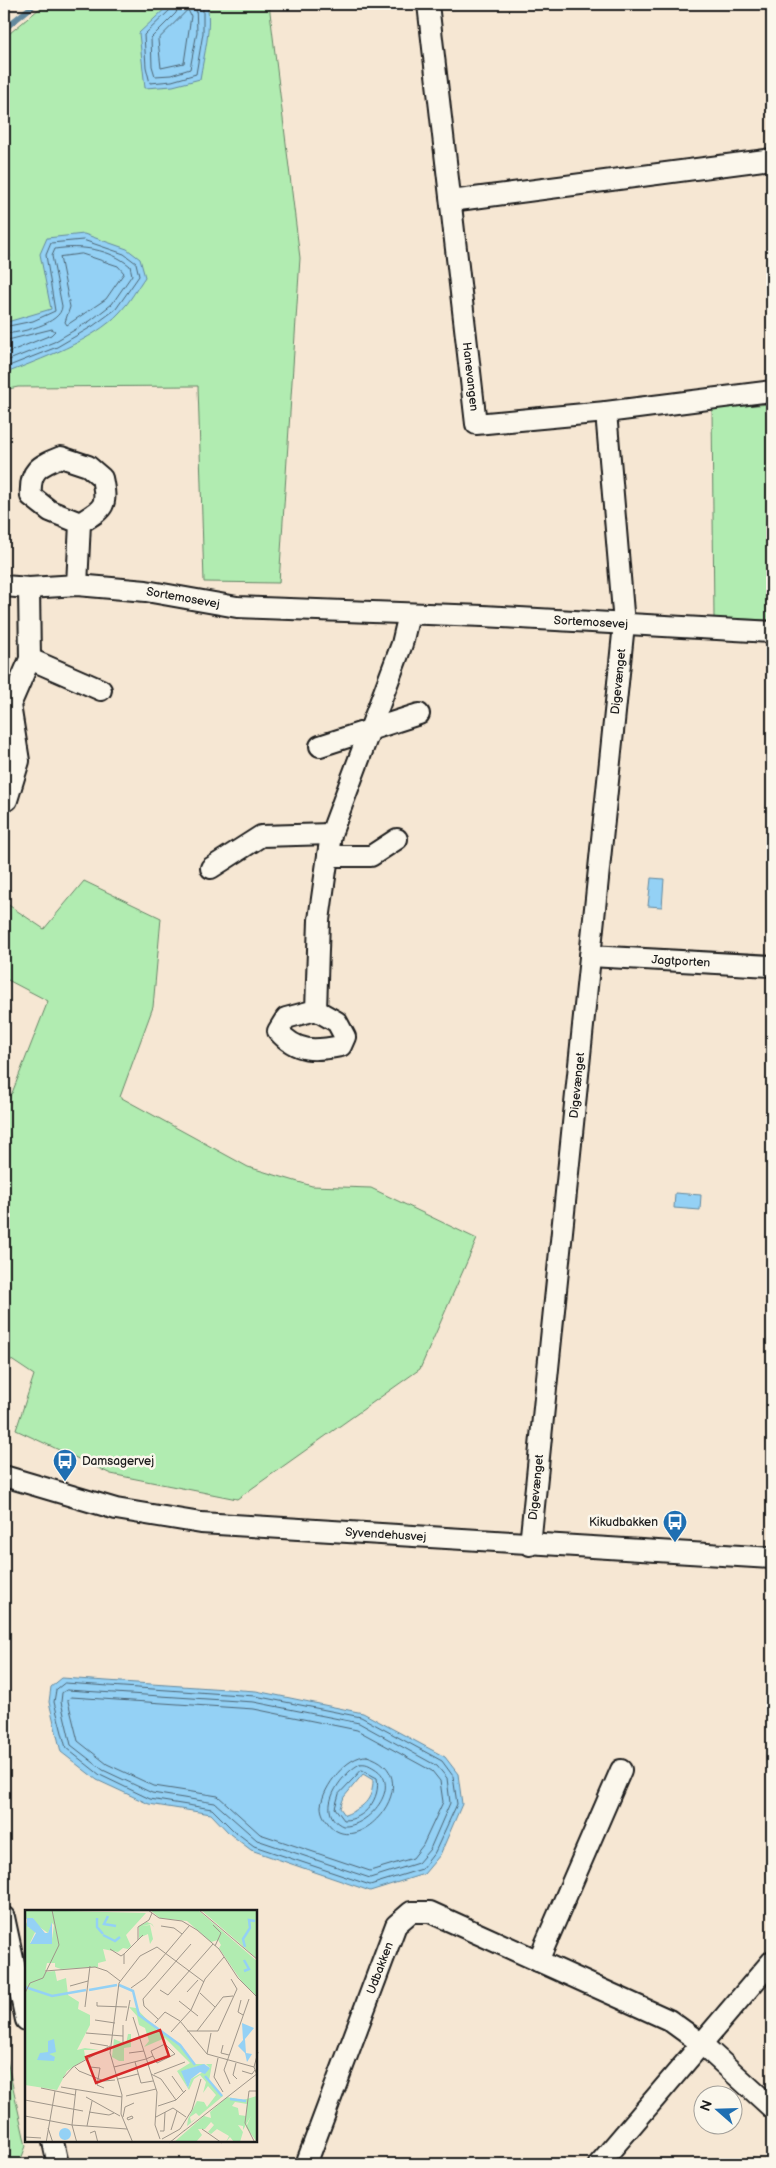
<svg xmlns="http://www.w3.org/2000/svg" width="776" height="2168" viewBox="0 0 776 2168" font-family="'Balsamiq Sans',sans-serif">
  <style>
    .green { fill: #b1ecb1; stroke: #668466 }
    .water { fill: #94d1f5; stroke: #64899e; fill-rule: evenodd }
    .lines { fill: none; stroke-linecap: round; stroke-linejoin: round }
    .shore { stroke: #4c6473; stroke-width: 1 }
    .stream { stroke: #64899e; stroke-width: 6 }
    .street-casing { stroke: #1c1c1c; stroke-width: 24 }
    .street { stroke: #fbf7ec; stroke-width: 20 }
    .labels { text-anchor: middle; stroke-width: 5; stroke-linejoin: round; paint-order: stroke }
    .street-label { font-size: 12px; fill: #1c1c1c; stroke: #fbf7ec }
    .poi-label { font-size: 12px; fill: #1c1c1c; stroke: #fbf7ec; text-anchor: start }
    .inset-river { fill: none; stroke: #94d1f5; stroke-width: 2.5 }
    .inset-road { fill: none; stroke: #9f968a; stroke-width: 1 }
    .view { fill: #d62828; fill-opacity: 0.15; stroke: #d62828; stroke-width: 2.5 }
    .inset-edge { fill: none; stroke: #1c1c1c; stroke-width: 2.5 }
  </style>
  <rect width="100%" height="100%" fill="#f6e7d3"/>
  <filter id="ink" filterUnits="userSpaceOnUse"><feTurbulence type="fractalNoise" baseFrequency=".02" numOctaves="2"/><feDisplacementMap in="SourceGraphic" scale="10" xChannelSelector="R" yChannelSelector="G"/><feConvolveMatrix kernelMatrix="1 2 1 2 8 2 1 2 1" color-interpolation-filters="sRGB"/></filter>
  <g filter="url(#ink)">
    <!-- green -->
    <path class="green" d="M45,4H269L300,258L279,583L204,582L198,386L18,387L4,390V38Z
      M772,404V620L714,618L712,408Z
      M84,881L161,918L153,1007L120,1097L248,1167L312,1186L371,1188L477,1239L420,1369L237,1499L111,1474L16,1430L34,1375L4,1355V1100L12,1093L48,1001L4,978V902L44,929Z
      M4,2047L26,2146L20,2162L4,2164Z"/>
    <!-- water -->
    <path class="water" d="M170,4H207C212,28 204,54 200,79L173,86L145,88L139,33Z
      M4,233L10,256L5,269H4Z
      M84,234L127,249L140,259L145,277C137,288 130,302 120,312C94,341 40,359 4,374V323L51,309L40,254L47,238Z
      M651,878L664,879L662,907L648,906Z
      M675,1193L701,1195L700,1210L674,1208Z
      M62,1678L256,1691L363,1713L445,1757L458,1774L462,1804L440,1855L424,1874L370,1891L251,1850L230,1834L211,1814L149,1804L97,1780L61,1752L49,1702L51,1687ZM363,1774L373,1780C373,1800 363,1808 345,1815L340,1808L344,1797Z"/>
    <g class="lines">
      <!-- shore -->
      <path class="shore" d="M172,4L171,9L144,35L146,67L150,83L172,81L196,74L203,33V4
        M179,4L176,13L151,38L152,66L155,76L171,75L190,69L197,32L196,4
        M188,10L191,16L184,63L161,68L158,40Z
        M82,254L118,266L124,273L106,299L67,325L65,322L70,307L60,257Z
        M4,327L33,321L55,311L46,255L51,243L83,240L124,254L136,263L139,276L116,309L93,326L57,347L4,368
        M4,334C19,333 62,324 62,306L52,256L55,249C81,245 110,249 130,266L132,275L112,304L90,321L54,342L4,362
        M4,341L52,329L55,331L51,335L4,354
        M65,1683L255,1696L361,1717L442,1761L453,1776L457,1804L435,1852L422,1869L370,1885L254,1846L233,1830L212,1809L150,1799L100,1775L66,1748L54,1702L56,1690Z
        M67,1690L254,1702L359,1723L437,1766L447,1778L450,1803L430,1849L418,1863L370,1878L257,1840L215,1803L152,1793L103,1770L71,1745L61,1702L62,1693Z
        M71,1697L254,1709L357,1730L432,1771L440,1781L443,1802L423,1845L413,1858L370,1871L260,1834L218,1796L154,1786L107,1764L78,1741L68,1701Z
        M367,1756C432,1775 357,1864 328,1823C324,1818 321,1813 321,1806C323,1787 347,1755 367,1756Z
        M360,1764C366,1763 369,1765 374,1768C404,1785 368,1828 343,1826C313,1813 341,1773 360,1764Z
        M362,1770L377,1778C381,1798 365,1820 344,1820L335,1808L339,1794Z"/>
      <!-- stream -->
      <path class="stream" d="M4,29L35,4"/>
      <defs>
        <g id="street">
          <path id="s1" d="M428,4L476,424L606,412L772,391"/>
          <path d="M451,201L772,159"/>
          <path d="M77,585L80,523L50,511L31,496C29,470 39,466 61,457L88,466L102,478C108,507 104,508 80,523"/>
          <path id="s2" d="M4,586L29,588L77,585L146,591L237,607L483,616L772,632"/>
          <path d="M30,659L101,690"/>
          <path d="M320,746L419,714"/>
          <path d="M7,800L19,761L10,705L30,659L29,588"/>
          <path d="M328,856H371L397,839"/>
          <path d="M211,868L261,836L331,834"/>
          <path id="s3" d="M590,956L772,966"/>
          <path d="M316,1010L337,1022L345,1037L341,1046C315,1051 297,1053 278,1031L286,1018L316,1010L319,920L331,834L402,644L409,614"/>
          <path id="s4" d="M4,1476L116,1509L201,1523L772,1558"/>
          <path id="s5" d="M530,1545L624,624L606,412"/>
          <path d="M4,1917L26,2020"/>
          <path d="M538,1961L621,1770"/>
          <path d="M53,2142L58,2164"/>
          <path id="s6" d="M308,2159L396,1925L411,1912H430L669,2020L702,2044L772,2108"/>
          <path d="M599,2164L772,1961"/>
        </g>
      </defs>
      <!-- street casing -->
      <use href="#street" class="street-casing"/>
      <!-- street -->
      <use href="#street" class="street"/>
    </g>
  </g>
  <!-- icons -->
  <defs>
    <symbol id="bus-pin" viewBox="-11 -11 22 30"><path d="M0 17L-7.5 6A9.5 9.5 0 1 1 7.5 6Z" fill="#1f6fb2" stroke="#fbf7ec"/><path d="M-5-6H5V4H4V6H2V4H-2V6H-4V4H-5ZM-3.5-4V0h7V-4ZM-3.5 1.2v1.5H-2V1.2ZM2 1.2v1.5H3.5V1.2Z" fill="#fff"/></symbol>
  </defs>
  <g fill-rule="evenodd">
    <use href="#bus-pin" x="51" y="1447" width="28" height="38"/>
    <use href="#bus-pin" x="661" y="1508" width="28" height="38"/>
  </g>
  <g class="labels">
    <!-- street labels -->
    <g class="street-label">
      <text dy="4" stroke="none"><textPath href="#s1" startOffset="375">Hanevangen</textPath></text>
      <text dy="4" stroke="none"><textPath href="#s2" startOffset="180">Sortemosevej</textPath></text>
      <text dy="4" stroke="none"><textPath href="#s2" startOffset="589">Sortemosevej</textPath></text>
      <text dy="4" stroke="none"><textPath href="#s5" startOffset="868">Digevænget</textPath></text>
      <text dy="4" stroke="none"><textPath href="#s3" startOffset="91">Jagtporten</textPath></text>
      <text dy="4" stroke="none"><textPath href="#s5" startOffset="462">Digevænget</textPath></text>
      <text dy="4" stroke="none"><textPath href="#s5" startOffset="58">Digevænget</textPath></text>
      <text dy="4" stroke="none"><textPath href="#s4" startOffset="388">Syvendehusvej</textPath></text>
      <text dy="4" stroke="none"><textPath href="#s6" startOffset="204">Udbakken</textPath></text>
    </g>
    <!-- poi labels -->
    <g class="poi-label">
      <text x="82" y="1465">Damsagervej</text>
      <text x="658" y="1526" text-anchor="end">Kikudbakken</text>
    </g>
  </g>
  <!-- overview -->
  <g transform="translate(25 1910)">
    <rect width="232" height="232" fill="#f6e7d3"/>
    <path d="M0,0L121,3L101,25L106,36L103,39L98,38L93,42L78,39L81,51L73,53V57L36,59L30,57V53H22L20,62L30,61L32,71L41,68L43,85L54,92L53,99L65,105V115L52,140L60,138L74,140H59L60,146L68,144L42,161L32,180L0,175V10L4,18H7L10,12L8,8L0,9ZM27,13L29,15L27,29L5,33L13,16L23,23ZM125,0H173L232,51V87L217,72L194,38L196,35L193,30L186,32L162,11L135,8ZM176,0H232V49L212,31ZM122,12L127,14L129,17L126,14L117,16L125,15L128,29L125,34L123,24L114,28V16ZM104,97L111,98L131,119L154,134L170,154H187L184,171L198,186L174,206L171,203L165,207L166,212L173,207L162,216L163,209L172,191L179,192L182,197L191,185L183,176L178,183L181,172L175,165L169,169L164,180L152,161L165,153L140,128L119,137L124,131L120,118L114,115L112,106ZM181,154L185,158L166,169L163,178L157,161ZM103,124H106V137L99,138V151H94L87,147L89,129L101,134ZM232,186V232L221,217L226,206L218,220V216L213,215L218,222L215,232H209L205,227L201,232L204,226L192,219L186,224L183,222L189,215L186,212L180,219H173L177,225L171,232L148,233L179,206L186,208L185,202L202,187L218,190ZM210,192L222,194L221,206L214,205L213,198L207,196Z" fill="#b1ecb1" fill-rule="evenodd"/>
    <path d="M2,8H8L20,23H23L27,12V34H5L11,23L2,16ZM217,113L229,118L220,129L221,143L227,144L222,152L220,143L213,136L218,130ZM29,129L31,142L24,144L30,147L29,151L12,150L15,143L23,142V131ZM179,154L185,158L180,164L175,162L166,169L163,178L156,161ZM34 224a6 6 0 1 1 12 0a6 6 0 1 1-12 0Z" fill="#94d1f5"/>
    <path class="inset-river" d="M83,6L79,14L91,16M72,8V17L78,24M78,25L90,31L95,27M220,37L218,29L225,18L224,10L230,11M219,61L224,59L219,50M94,75L108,81L114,105L155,135L170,155M0,77L27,86L61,80M64,80L92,75M180,166L197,186M205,189L221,191"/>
    <path class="inset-road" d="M123,0L134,8L157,11L172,20L194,39L213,68L233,88M174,0L233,50M188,15L196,23L190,36M136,16L149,18L157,24M113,30V17L124,10L127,3M85,39L96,46L99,44M99,54V44L118,25M20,61L70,57L82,61L95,71M45,76L63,71M106,78L120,68L164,16M135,80L143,85L188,34M162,82L173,70M0,83L5,73L18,68L34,35L27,0M175,83L190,97M216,90L213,102L218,105M154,91L173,106M72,92V96L102,97M60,97L65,56M108,107L132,182L130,215L135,229M133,109L119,96L118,89L166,34M70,110L90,113M101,111L105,90M130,113L140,102L155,111L182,144L229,157M162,121H193L212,79L206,69M172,121L198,87L208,86M146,122L166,100L180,69L199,47M61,123L98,126M98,132V115M65,133L83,136M198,135L196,143L204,145M104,143L119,141M182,144L186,123M193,148L189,167L198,182M110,152L116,173L128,171M211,153L208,165L212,169M50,157L54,161L79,171L90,170M65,157L75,158L72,175L79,178M89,157L121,149L128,146L126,141L140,134L150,144L132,153L128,146M217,161L227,164L230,160M126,164L136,169L151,190M129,164L160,152M232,165L229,157L233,142M147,166L159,183M38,168L48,157L85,136M93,169L113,164M205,174L199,160L224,89M36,177L97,187M16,178L50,185M51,179L47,215L52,233M101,186L131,179M61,187L95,206M0,190L58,201M133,196L151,190L161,180M64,202L84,205L89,203M0,206L47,215L102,219M107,206L108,208L103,210L102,208ZM98,207L100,197L109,193M131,207L148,198L161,207M62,216L67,191M23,218L28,233M177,219L197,233M146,220L152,201M135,221H139L140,202M159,221L233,163M65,223L70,221L73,233M0,227L16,228M137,229L155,219L167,200L176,169M21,233L30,181M108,233L96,204L97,185L85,143L94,73L115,46L132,37L179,72M144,233L160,220M230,233L220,213L224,181H233"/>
    <path class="view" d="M135,120L144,146L71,173L61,147Z"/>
    <rect width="232" height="232" class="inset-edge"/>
  </g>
  <!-- margin -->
  <rect width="776" height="2168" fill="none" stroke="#fbf7ec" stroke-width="20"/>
  <rect x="10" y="10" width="756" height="2148" fill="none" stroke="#1c1c1c" stroke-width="2" filter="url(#ink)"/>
  <!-- north arrow -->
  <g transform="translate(718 2110) rotate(290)"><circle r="24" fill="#fbf7ec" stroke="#a29f99"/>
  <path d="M0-4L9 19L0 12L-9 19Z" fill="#1f6fb2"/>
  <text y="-8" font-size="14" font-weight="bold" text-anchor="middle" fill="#1c1c1c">N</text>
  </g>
</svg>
